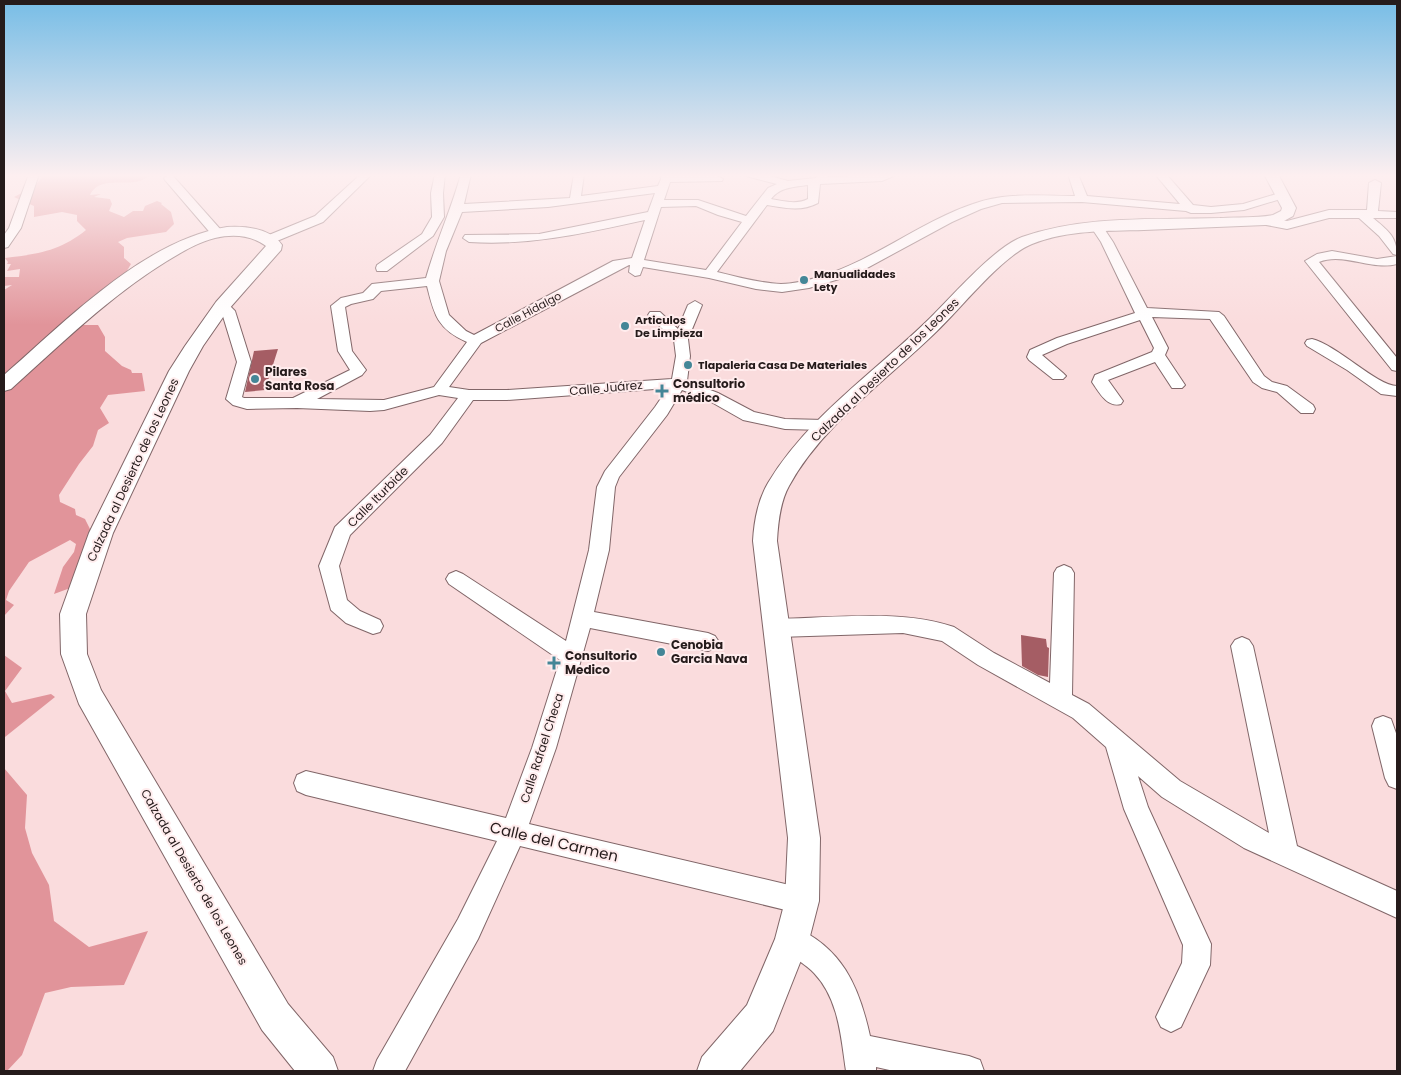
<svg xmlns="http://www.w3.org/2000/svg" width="1401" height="1075" viewBox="0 0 1401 1075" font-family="Poppins,sans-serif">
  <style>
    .forest { fill: #e1949a }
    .building { fill: #a55d64 }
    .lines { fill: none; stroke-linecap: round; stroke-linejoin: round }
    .minor-casing { stroke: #816668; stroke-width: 2 }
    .tertiary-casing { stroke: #816668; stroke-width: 2 }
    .minor { fill: #fff; fill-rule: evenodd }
    .tertiary { fill: #fff; fill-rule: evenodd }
    .poi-dot { fill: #448697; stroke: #ffeced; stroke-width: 2 }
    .labels { text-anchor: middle; stroke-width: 4; stroke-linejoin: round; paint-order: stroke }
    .far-poi-label { font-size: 11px; font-weight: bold; fill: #251b1b; stroke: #ffeced; text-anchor: start }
    .far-street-label { font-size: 11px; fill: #251b1b; stroke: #ffeced }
    .street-label { font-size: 12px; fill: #251b1b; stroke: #ffeced }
    .poi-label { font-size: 12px; font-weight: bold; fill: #251b1b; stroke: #ffeced; text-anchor: start }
    .near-street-label { font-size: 15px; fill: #251b1b; stroke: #ffeced }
  </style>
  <rect width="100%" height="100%" fill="#fadcdd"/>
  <!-- forest -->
  <path class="forest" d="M44,174H152C146,178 141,182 134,182C120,184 98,178 90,195L101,194L94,197L110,199L112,204L109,211L124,217L133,211H143L145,206L157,201L162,203L161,204L171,212L174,224L166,232L127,238L118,242L124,247V258L131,264L115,291L82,325H98L105,337V351L122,366L131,370L132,373H142L145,391L108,395L100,408L109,423L98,430L93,446L79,464L59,495L60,502L75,509L76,515L85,519L92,533L73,587L54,594L63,567L74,552L76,544L70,540L29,562L9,591L6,600L14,605L4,616V290L12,285L4,286V277H19L20,269L7,271L11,264H7L8,262L5,258C38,254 60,251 86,230L77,221V215L62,212L34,217V206L14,197L35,186Z
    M4,655L22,668L5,691L12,703L51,694L55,697L5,737L4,741Z
    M4,768L27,795L25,828L32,853L49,885L54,921L89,947L148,931L124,985L71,987L45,993L22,1055L7,1071H4Z"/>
  <!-- building -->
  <path class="building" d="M278,349L265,390L245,392L254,351Z
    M1021,635L1046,639L1047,647L1049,648L1048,677L1038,675L1022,666Z"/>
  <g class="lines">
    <defs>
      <path id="minor" d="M29,174H39L21,228L8,247L4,248V235L9,228Z
        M361,174H372L323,222L272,243L268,244L262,240L264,237L315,216Z
        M435,174H445L443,193L444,217L433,236L387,271H377L376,268L377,265L422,234L432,217L431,193Z
        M461,174H471L464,204L570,198L574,174H584L581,196L658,186L661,179L660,174L718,176L723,179L722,181L670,182L664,200H698L746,216L768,188L777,184L746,176L745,174H763L788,181L816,178L819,174H829L828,177L898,174L882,181L820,184L818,203C801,212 785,208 767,205L717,272C738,277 759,283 781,284C794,284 809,280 822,276C876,259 920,222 973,204C1005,192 1041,196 1075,196L1068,174H1078L1087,196L1180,204L1155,174H1166L1193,205L1211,207L1243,204L1283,192L1289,195L1287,197L1244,210L1211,213H1191L1186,211L1082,202L1002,203L981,209L952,222L856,274L809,288L782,292L756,289L709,278L643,267L640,275L635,276L629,272L630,265H629L481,343L449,387L469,390H507L672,379L676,356L674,340L648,315L650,312H660L678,329L688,305L695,301L702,305L688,339L690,356L687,381L718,393L754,412L785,419L824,420L830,421L832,425L830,429L824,430L785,429L743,420L706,399L682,390L667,415L619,477L615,487L609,550L594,612L708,633L715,636L719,642L715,648L708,651L590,628L556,748L529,824L802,888L811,892L815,901L811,910L802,914L520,846L478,939L405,1071H373L377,1060L458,919L497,841L306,795L297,791L294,783L297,775L306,771L506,818L532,748L560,660L449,584L446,579L449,574L456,571L463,574L566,641L589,550L597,487L605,471L655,407L668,388L507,400H473L442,443L350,535L339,566L347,600L360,611L380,620L383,626L380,632L373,634L346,623L331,610L319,566L335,527L430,435L458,398L439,395L384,410L370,411L297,408L247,409L233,405L226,399L237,362L222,313L215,306L217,303H227L235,311L251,362L242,397L244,398H293L350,370L338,351L331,306L341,298L363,293L372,284L426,278C436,242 451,210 461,174ZM808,185V199C797,205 783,201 771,199C780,187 794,187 808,185ZM655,193L648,212L539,234L465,235L463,238L469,242C530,246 586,233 645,220L632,258L613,261L474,335L466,331L449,315L439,281L446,251L462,212L548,207ZM696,206L718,215L742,222L706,270L644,260L661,207ZM427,286C434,314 437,329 467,342L434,387L384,400L317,399L362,375L366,370L352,351L345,307L351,304L373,299L381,291Z
        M169,175L173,176L221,230L223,233L221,236H213L165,180L164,178Z
        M1375,180L1381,183L1378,211L1397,212V218H1373C1386,229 1397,236 1397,255L1393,254L1379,236L1359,218H1329L1287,229L1261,224L1259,221L1265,217L1287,221L1329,210H1367L1369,183Z
        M1097,223L1101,224L1113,242L1147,308L1219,312L1224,316L1264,376L1272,382L1287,386L1313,405L1315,409L1313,413H1301L1277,392L1262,388L1253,382L1210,319L1152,317L1168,348L1165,355L1185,385L1182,388H1172L1155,362L1108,380L1123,401L1121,404C1107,408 1099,392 1092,382L1095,375L1152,352L1154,348L1140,320L1067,344L1042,355L1063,373L1066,376L1063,379H1053L1029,360L1027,357L1030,350L1057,338L1135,313L1101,242L1091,227Z
        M1332,251L1377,259L1397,256V264C1371,271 1344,252 1319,262L1397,358V371L1392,370L1305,261L1317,254Z
        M1312,339C1337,345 1377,386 1397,386V396L1381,394L1347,370L1307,346L1305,343L1307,340Z
        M1064,565L1071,568L1074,573L1072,695L1089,704L1180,781L1269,833L1231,646L1235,640L1242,637L1249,640L1253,646L1297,846L1397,891V918L1244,848L1162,797L1138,776L1148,807L1211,944L1210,965L1181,1027L1171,1032L1161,1027L1156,1017L1182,963L1183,945L1124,809L1106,747L1073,718L978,665L942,641L903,633L778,637L771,634L768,628L771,622L778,619C833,618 902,609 954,627L994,653L1050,683L1054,573L1057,568Z
        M1383,716L1391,719L1397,736V789L1389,786L1385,778L1372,726L1375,719Z
        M792,926C842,947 859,986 870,1036L969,1056L980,1060L984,1071H894L876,1067V1071H846C841,1038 839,999 814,973C803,961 785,955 778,940L782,930Z"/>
      <path id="tertiary" d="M1264,174H1278L1296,208L1293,216L1282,222L1265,225C1225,227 1184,228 1144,230C1107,231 1067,230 1032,244C1002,256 962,307 937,331C888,379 822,425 789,486C780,502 778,523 777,541L820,838L819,901L809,940L773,1031L740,1071H697L702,1057L747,1005L775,939L785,901L788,838L753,541C754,522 758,500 768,483C807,418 872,374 926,322C950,299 993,248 1022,237C1084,215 1155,220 1220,218C1238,217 1256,218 1273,215L1281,211L1282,208Z
        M227,227C245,226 270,228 282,245L281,250L228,310L203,346L189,371L113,533L86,614L87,654L101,690L288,1004L333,1057L338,1071H295L262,1030L79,704L61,654L60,614L89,533L169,371L185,346L216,302L266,246C251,235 233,234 215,238C198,242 182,252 167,261C110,296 61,344 11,389L4,391V375C65,322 144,240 227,227Z"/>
    </defs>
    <!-- minor casing -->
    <use href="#minor" class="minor-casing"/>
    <!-- tertiary casing -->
    <use href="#tertiary" class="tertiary-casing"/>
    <!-- minor -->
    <use href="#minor" class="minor"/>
    <!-- tertiary -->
    <use href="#tertiary" class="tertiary"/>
  </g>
  <!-- sky -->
  <linearGradient id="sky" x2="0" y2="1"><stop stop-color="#77bde6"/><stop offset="0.54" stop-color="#fdeff0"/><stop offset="1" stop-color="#fdeff0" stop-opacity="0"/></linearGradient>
  <rect width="1401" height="325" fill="url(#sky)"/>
  <!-- markers -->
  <g class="poi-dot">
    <circle cx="804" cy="280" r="5"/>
    <circle cx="625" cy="326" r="5"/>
    <circle cx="688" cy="365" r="5"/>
    <circle cx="255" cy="379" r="5"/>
    <path d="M659.5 383.5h5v5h5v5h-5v5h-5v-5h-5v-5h5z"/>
    <circle cx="661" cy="652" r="5"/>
    <path d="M551.5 655.5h5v5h5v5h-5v5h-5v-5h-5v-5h5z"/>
  </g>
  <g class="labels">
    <!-- far-poi labels -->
    <g class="far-poi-label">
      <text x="814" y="278">Manualidades<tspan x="814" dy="13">Lety</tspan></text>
      <text x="635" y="324">Articulos<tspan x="635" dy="13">De Limpieza</tspan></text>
      <text x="698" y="369">Tlapaleria Casa De Materiales</text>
    </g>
    <!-- far-street labels -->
    <g class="far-street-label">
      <text transform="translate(528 312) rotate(-28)" y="4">Calle Hidalgo</text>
    </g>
    <!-- street labels -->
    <g class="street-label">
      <text transform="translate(885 370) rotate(-44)" y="4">Calzada al Desierto de los Leones</text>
      <text transform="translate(606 388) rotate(-5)" y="4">Calle Juárez</text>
      <text transform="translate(133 470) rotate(-65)" y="4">Calzada al Desierto de los Leones</text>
      <text transform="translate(378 497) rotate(-45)" y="4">Calle Iturbide</text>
      <text transform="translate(542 748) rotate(-72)" y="4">Calle Rafael Checa</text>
      <text transform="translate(194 877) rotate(60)" y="4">Calzada al Desierto de los Leones</text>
    </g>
    <!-- poi labels -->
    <g class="poi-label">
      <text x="265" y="376">Pilares<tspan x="265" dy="14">Santa Rosa</tspan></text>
      <text x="673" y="388">Consultorio<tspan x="673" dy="14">médico</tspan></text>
      <text x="671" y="649">Cenobia<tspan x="671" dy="14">Garcia Nava</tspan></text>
      <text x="565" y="660">Consultorio<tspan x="565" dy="14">Medico</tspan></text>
    </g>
    <!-- near-street labels -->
    <g class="near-street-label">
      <text transform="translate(554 842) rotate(13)" y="5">Calle del Carmen</text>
    </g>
  </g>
  <!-- border -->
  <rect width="1401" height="1075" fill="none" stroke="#251b1b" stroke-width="10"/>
</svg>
